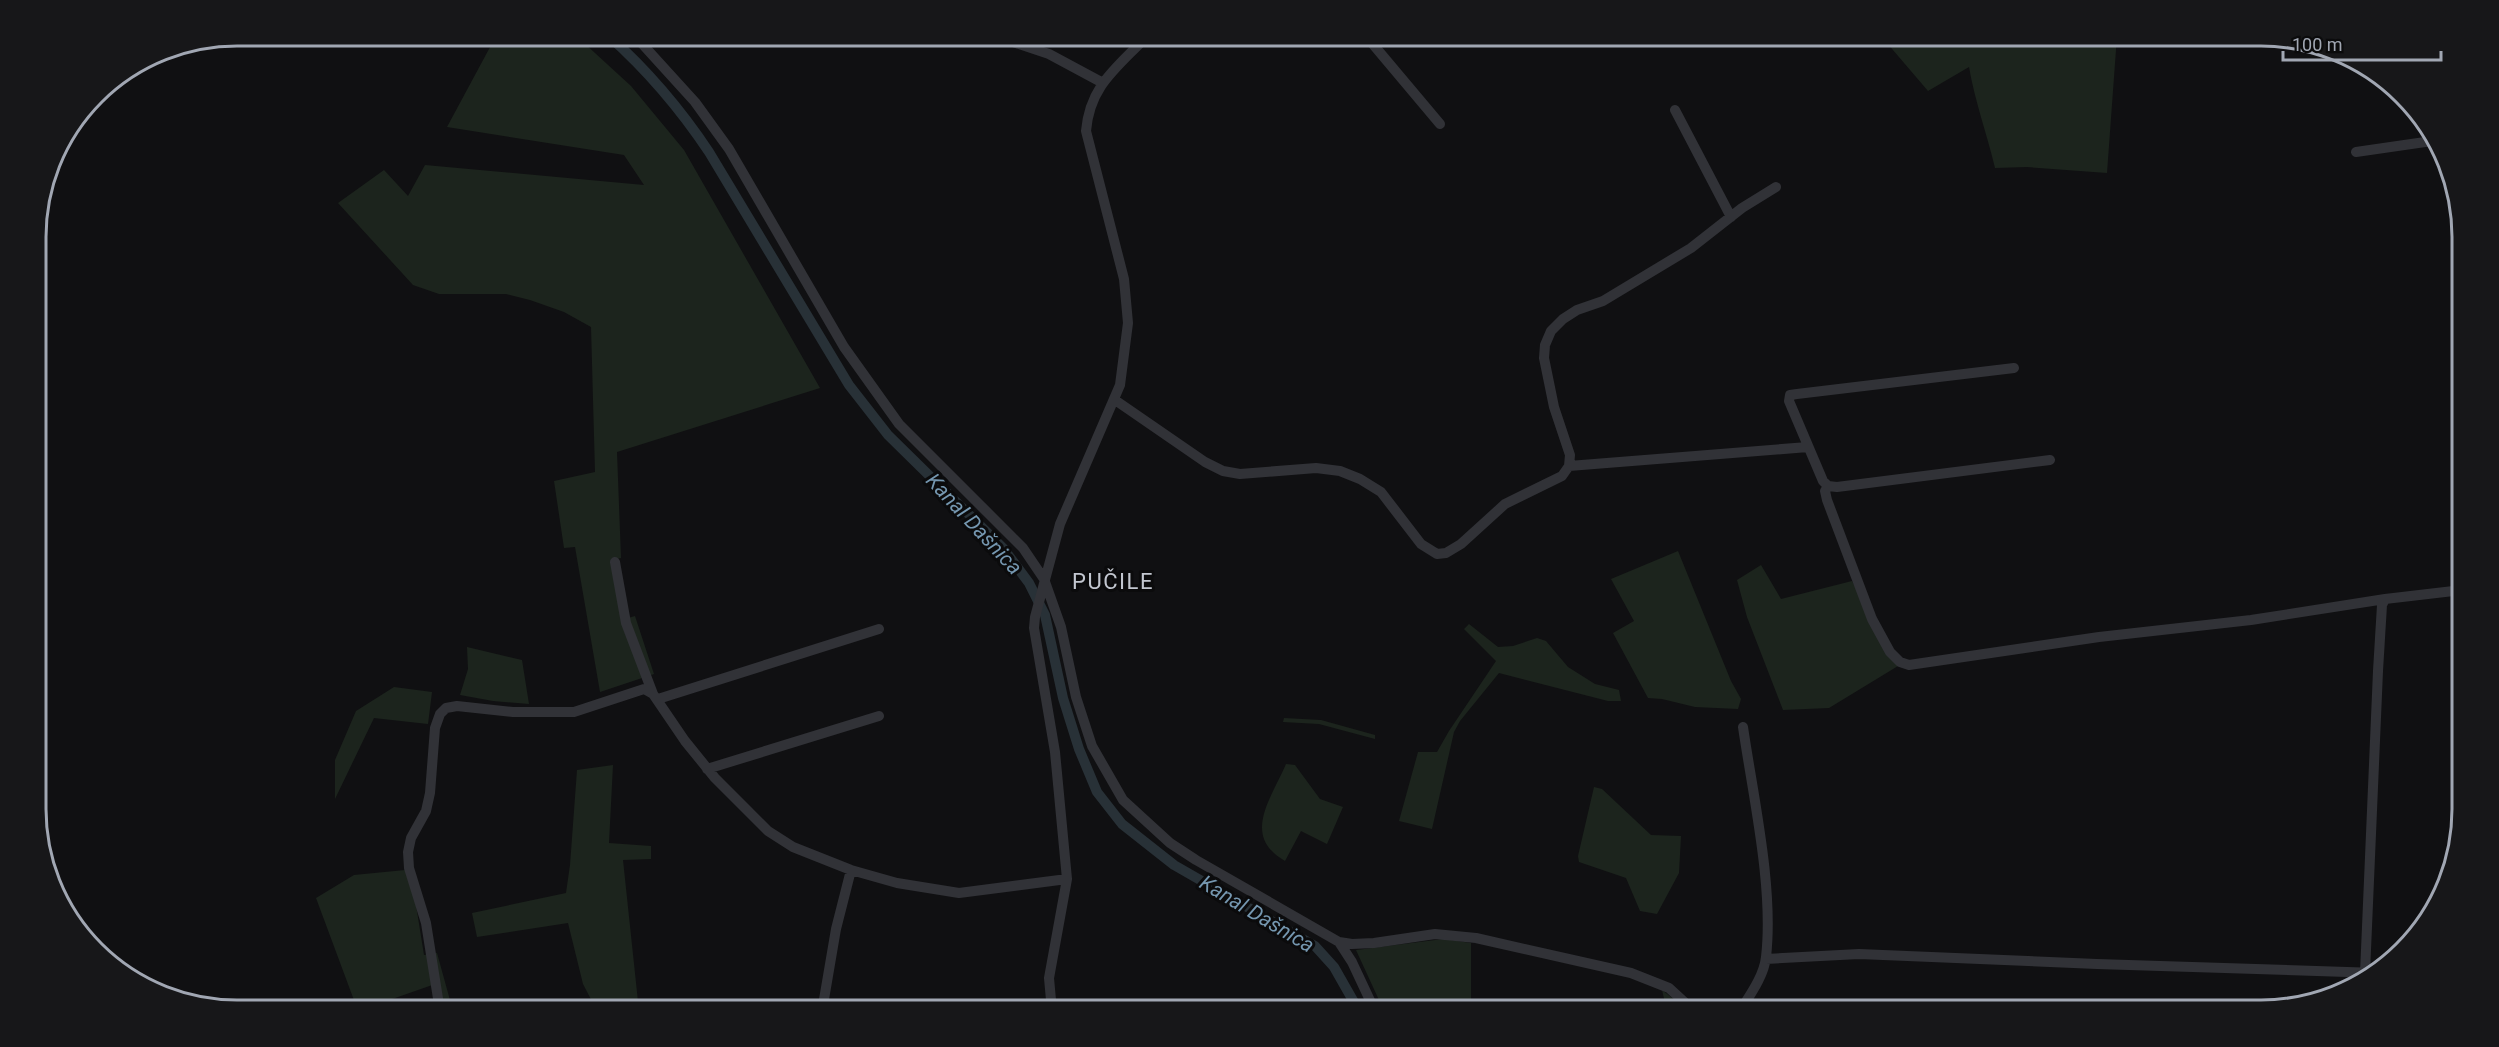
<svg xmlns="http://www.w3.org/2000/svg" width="2499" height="1047" viewBox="0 0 2499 1047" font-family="Roboto,sans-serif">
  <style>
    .green { fill: #1c241d }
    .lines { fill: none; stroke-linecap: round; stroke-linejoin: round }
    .canal { stroke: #283137; stroke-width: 10 }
    .minor { stroke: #313237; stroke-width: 10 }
    .labels { text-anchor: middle; stroke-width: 6; stroke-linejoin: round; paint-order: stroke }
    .water-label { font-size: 21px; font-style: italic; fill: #7597b0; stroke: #0b0b0c }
    .quarter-label { font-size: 22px; letter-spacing: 1.5px; fill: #c2c6cf; stroke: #0b0b0c }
    .rim { fill: none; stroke: #a1a7b3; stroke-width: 3 }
  </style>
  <rect width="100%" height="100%" fill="#101012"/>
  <!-- green -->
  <path class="green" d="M496,36H573L583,42L631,86L684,150L820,388L617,452L621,558L612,560L621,620L635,616L654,674L600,692L575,547L564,548L554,481L595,472L591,327L564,312L530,300L506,294H439L413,285L338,203L384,170L408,196L425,165L644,185L624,155L447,127Z
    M1881,36H2117L2107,173L2027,167L1995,168C1987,134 1975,102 1969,67L1928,91Z
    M1678,551L1731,681L1741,699L1738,709L1695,707L1662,699L1648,698L1613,633L1634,621L1611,579Z
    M1761,565L1781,599L1852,581L1898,666L1829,708L1783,710L1747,617L1737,580Z
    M1469,624L1498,647L1513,646L1537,638L1546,641L1568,667L1595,684L1619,690L1621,701H1608L1499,673L1460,721L1454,732L1432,829L1399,821L1418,752H1437L1449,731L1496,661L1464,629Z
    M467,647L522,660L529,704L493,701L460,695L468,669Z
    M394,687L432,692L428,724L374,718L335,799V760L356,711Z
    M1284,718L1321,720L1375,735V739L1319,724L1283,722Z
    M1286,764L1295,765L1320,799L1343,807L1327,844L1301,831L1285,861C1241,836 1271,799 1286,764Z
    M613,765L609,843L651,846V859L623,860L639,1011H597L583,984L568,923L477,937L472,913L566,893L570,865L577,770Z
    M1594,787L1602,789L1651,835L1681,836L1679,873L1657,914L1640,911L1626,878L1579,862L1578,856Z
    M405,870L416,905L424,955L437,953L453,1011H445L438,983L358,1011L316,898L354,875Z
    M1443,939L1471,943V1011H1384L1356,950Z
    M1662,990L1689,1011H1667Z"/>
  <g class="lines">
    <!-- canal -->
    <path class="canal" d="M609,36C647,70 681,110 709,152L849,385L888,435L1003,548L1029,583L1045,615L1063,698L1079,749L1097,792L1122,824L1174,865L1315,946L1334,967L1359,1011"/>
    <!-- minor -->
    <path class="minor" d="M635,36L695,102L729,149L844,347L899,424L1023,548L1044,579L1061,627L1076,697L1092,746L1123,800L1170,843L1196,860L1339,942L1352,962L1375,1011
      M995,36L1049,54L1103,83
      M1366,36L1440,124
      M1675,110L1731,217
      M2356,152L2432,141
      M2014,368L1797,394L1790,395L1789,401L1823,481L1828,486L1837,487L2050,460
      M1115,400L1205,462L1223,471L1240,474L1316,468L1340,471L1360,479L1381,492L1421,544L1437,554L1446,553L1461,544L1505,504L1562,476L1569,466L1570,455L1554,407L1544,358L1545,345L1551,331L1563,319L1577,310L1603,301L1691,248L1742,208L1776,187
      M1569,466L1808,447
      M1828,486L1825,491L1827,500L1872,619L1890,652L1900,662L1909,665L2099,637L2251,620L2385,599
      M615,562L626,623L653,694L685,741L715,778L768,831L793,847L851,870L897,883L959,893L1067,879
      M658,699L879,629
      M707,769L879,716
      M1339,942L1352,944L1374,943L1435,934L1476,938L1631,973L1669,988L1694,1011
      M1766,959L1859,954L2097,964L2378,973
      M2365,973L2378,671L2382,605L2385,599L2462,590
      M440,1011L426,923L409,868L408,852L411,838L426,811L430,793L435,728L440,714L446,708L457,706L513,712H574L644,689L653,694
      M822,1011L836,929L851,870
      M1052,1011L1049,978L1067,879L1055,752L1034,628L1035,617L1060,524L1120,385L1128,323L1124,279L1086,131C1090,85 1117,68 1147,36
      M1740,1011C1750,995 1764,976 1766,957C1774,888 1753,796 1743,727"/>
  </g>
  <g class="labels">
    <!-- water labels -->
    <g class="water-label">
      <text transform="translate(974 524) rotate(47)" y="7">Kanal Dašnica</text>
      <text transform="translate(1257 914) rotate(31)" y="7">Kanal Dašnica</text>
    </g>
    <!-- quarter labels -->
    <g class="quarter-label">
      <text x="1113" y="589">PUČILE</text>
    </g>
  </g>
  <!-- crop -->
  <path d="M0 0H2499V1047H0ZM237 46H2261A191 191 0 0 1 2452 237V809A191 191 0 0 1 2261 1000H237A191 191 0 0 1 46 809V237A191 191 0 0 1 237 46Z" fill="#171719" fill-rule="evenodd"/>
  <path class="rim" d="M237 46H2261A191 191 0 0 1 2452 237V809A191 191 0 0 1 2261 1000H237A191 191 0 0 1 46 809V237A191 191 0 0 1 237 46Z"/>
  <!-- scale -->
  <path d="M2283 51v9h158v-9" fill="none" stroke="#a1a7b3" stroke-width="3"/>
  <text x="2292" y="51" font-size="18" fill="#a1a7b3" stroke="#0b0b0c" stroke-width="4.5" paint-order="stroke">100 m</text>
</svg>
